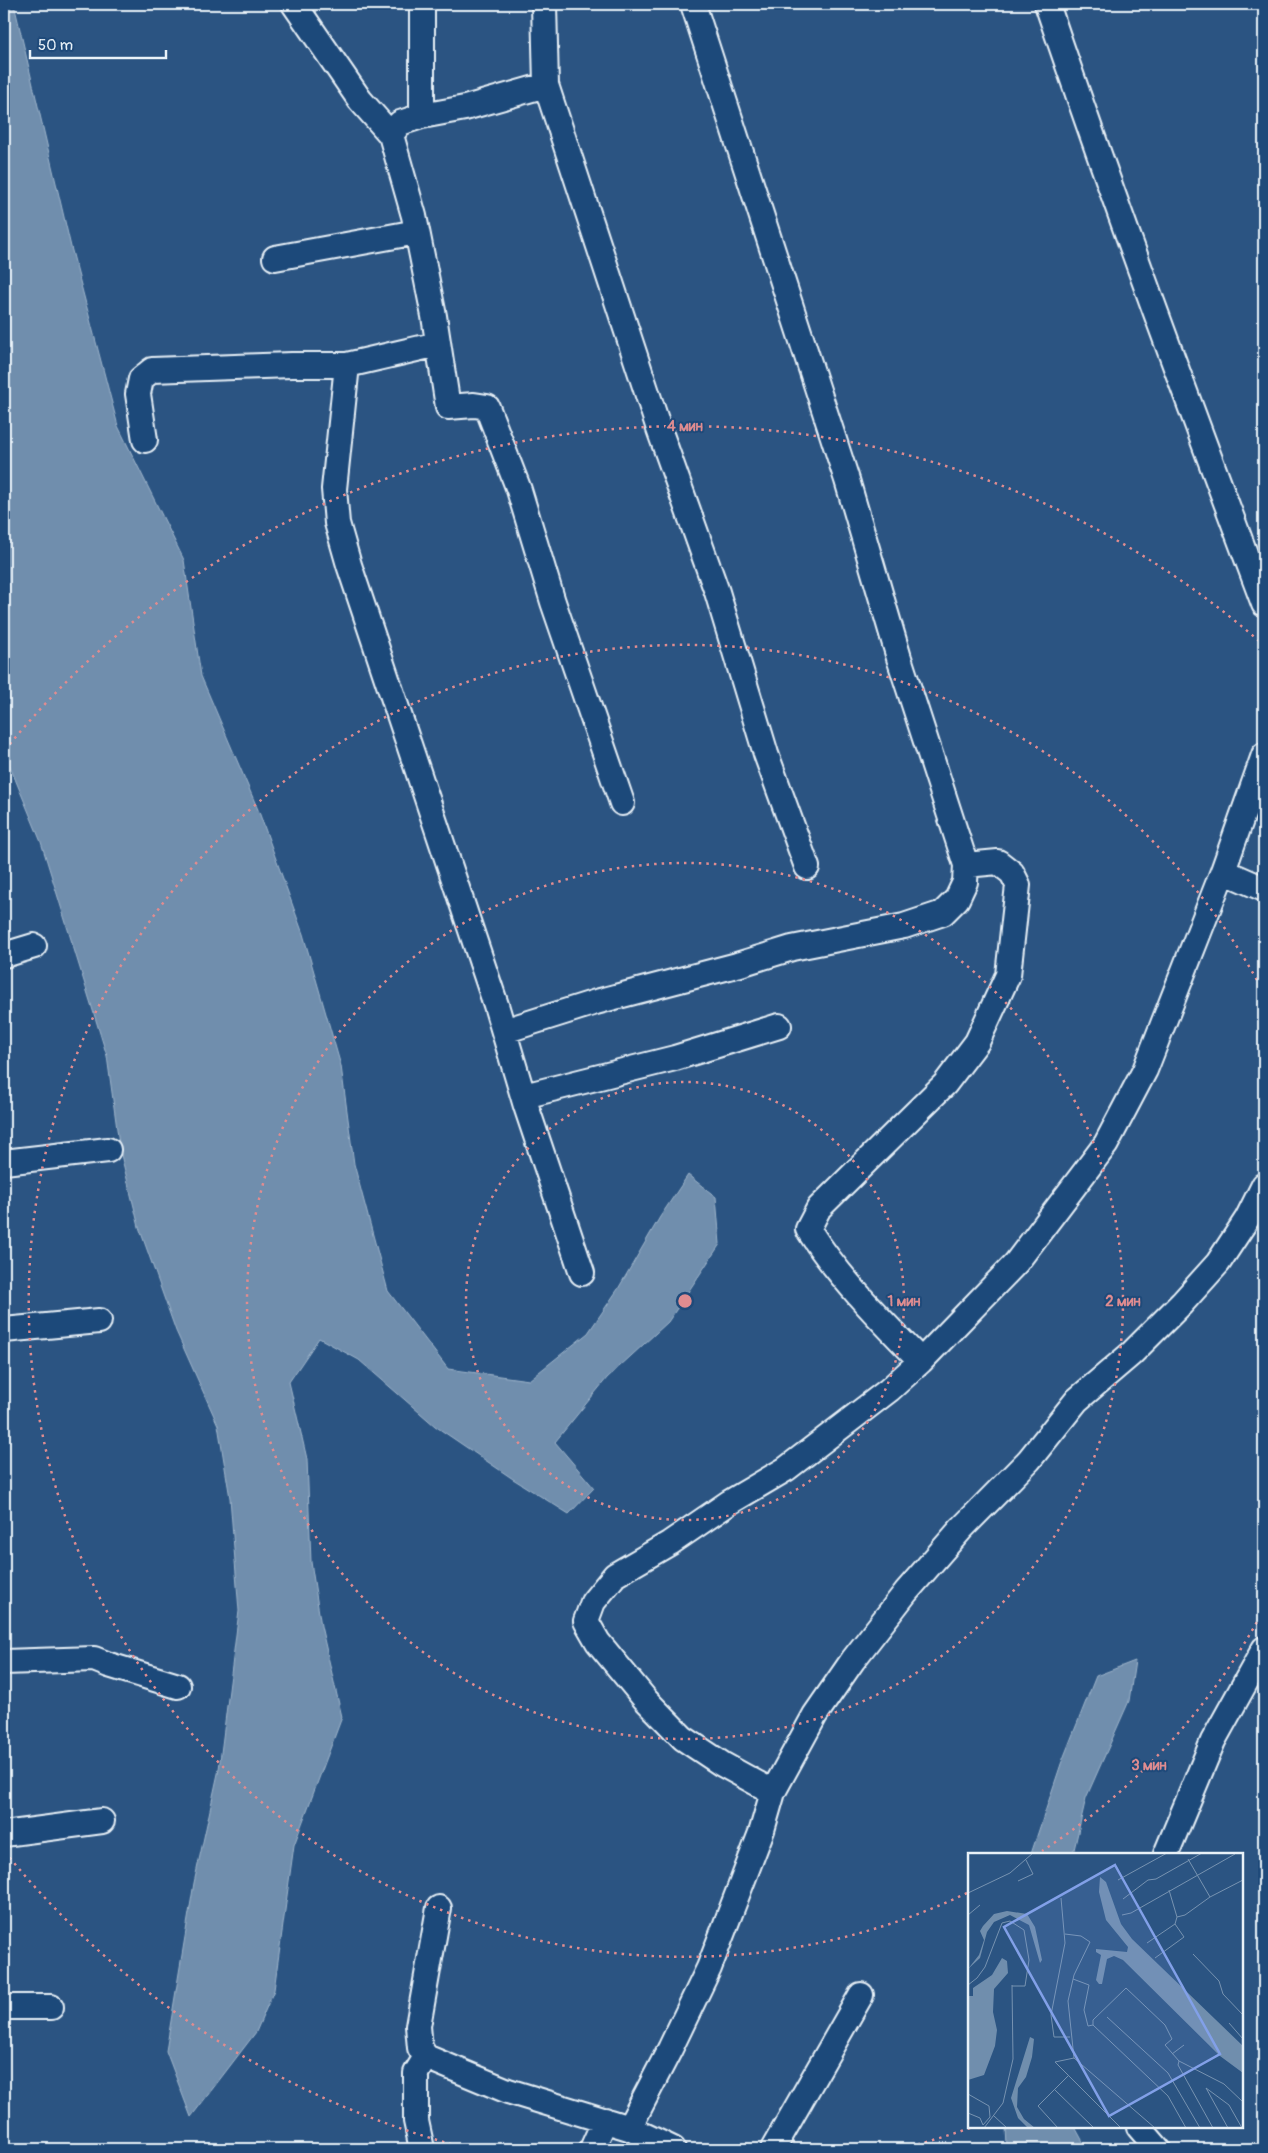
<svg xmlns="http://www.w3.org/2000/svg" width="1268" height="2153" viewBox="0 0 1268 2153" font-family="Pangolin,sans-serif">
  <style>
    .water { fill: #708ead; stroke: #a0b6cb }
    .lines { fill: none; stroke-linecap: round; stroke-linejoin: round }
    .minor-casing { stroke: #e8f1f8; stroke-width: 28 }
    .minor { stroke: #1f4a7a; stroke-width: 24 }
    .ring { fill: none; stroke: #df8c90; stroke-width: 2.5; stroke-dasharray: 2.5 5 }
    .inset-road { fill: none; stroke: #7793b1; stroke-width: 1 }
    .view { fill: #82a0e8; fill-opacity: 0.15; stroke: #82a0e8; stroke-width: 2.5 }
    .inset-edge { fill: none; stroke: #e8f1f8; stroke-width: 2.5 }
    .centre { fill: #df8c90; stroke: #1f4a7a; stroke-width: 2.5 }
    .ring-label { font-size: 15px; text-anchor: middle; font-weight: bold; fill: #df8c90; stroke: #1f4a7a; stroke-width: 4; stroke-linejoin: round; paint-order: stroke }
  </style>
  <rect width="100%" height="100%" fill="#2b5482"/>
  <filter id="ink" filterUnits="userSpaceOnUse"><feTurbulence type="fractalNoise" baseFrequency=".02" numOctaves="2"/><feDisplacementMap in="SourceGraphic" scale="10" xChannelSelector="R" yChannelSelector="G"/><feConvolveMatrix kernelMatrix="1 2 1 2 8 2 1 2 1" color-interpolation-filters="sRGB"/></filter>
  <g filter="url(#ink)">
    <!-- water -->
    <path class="water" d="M4,4H14L71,247L118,426L184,560L201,676L259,812L303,934L341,1066L354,1164L388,1291L448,1369L529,1380L588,1333L618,1289L660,1217L688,1175L716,1197L720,1244L668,1322L607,1378L555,1442L594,1488L569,1514L513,1479L435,1426L359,1360L319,1338L289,1382L307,1459L311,1562L321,1626L342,1717L294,1845L274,1990L256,2032L191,2117L166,2051L194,1883L219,1769L239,1611L230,1498L218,1425L176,1331L139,1227L120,1151L107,1056L41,842L4,752Z
      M1135,1661L1129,1701L1086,1798L1073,1854H1031L1061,1764L1096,1676Z
      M1006,2127H1075L1087,2149H1010L1007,2147Z"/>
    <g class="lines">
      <defs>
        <path id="minor" d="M294,4L360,100L391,135L414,216L434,316L448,407L474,405L487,407L519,490L553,602L622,803
          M544,4L546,85L659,429L717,592L766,754L807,867
          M693,4L847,480L899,658L966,865L998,862L1012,873L1018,885L1008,975L977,1042L945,1084L819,1208L808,1229C839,1278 881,1320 921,1361
          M1047,4C1115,205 1189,404 1264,604
          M422,116L465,108L546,85
          M391,135L400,123L422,116V4
          M275,258L417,232
          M438,344L347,365L334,489L337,523L349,565L496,1005L526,1106L582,1273
          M145,440L138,394L141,379L152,370L292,365H347
          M1223,871L1264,889
          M4,955L34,946
          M504,1031L596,1002L737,965L792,948L904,926L943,913L957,899L965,882L966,865
          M524,1096L675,1058L779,1026
          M4,1162L108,1150
          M4,1330L99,1321
          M4,1662L94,1659L109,1665L178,1686
          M773,1792L722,1764L683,1738L645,1699L598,1642L586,1621L593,1602L615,1575L670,1543L730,1502L786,1469L889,1390L921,1361L1016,1263L1106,1144L1145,1070L1223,871L1264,755
          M4,1834L102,1821
          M1166,1854L1213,1741L1264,1649
          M439,1908L418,2026L420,2048L426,2057L508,2091L629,2128L673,2149
          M4,2007H51
          M1139,2127L1158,2149
          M629,2128L670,2049L709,1968L762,1830L773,1792L815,1715L853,1660L906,1592L961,1529L1029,1460L1077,1400L1131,1354L1182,1303L1218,1263L1247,1219L1264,1185
          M422,2149L416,2121V2073L426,2057
          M592,2149L605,2120
          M773,2149L861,1995"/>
      </defs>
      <!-- minor casing -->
      <use href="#minor" class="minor-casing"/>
      <!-- minor -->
      <use href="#minor" class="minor"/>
    </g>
  </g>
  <!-- distance rings -->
  <g class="ring">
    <circle cx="685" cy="1301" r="219"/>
    <circle cx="685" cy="1301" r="438"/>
    <path d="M1264 1609A656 656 0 0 1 1042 1851M967 1893A656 656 0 1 1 1264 993"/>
    <path d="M970 2128A875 875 0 0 1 904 2148M466 2148A875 875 0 0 1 5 1852M5 750A875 875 0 0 1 1259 641"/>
  </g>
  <!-- overview -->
  <g transform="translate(968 1853)">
    <rect width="275" height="275" fill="#2b5482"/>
    <path d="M132,24L138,29L153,71L164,86L275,193V220L252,203L155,107L146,103L139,106L134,131H131L128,127L133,102L128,99V96L159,99L160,94L138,67L131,39ZM39,58L59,61L67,74L74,107L72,110L61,72L42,62L26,69L19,79L12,105L0,116L11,102L16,87L12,78L15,73L26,61ZM34,105L39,108L40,120L26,136L25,159L29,177L27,193L16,222L0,227V143H5V135L24,122ZM62,184L66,186L64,204L58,224L50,235L49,254L56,266L67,275H60L50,265L43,245Z" fill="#708ead"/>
    <path class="inset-road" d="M220,6L242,44M150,27L199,0M50,28L65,21L58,7M0,40L42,20L65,0M93,45L97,90L83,162L86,184H102M155,46L180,27L188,26L234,0M0,62L12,52M154,62L163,60L267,1M209,64L217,62L242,44L275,27M97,81L113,83L122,89L106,122L100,148L106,205L187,275M179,90L207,71L209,64L201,37M225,101L251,128L255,141L275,162M187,105L216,84L207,71M105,126L121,132L116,157L120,173L125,172L200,243L218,275M0,132L9,125L17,114L34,70L42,68L56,77L61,107L57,133H44M139,164L200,220L232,275M261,170L275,186M125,172V167L158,135L197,172L204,186L197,192L211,208L256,231L275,249M204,201L216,192M106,205L87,209L153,275M211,208L210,212L245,275M87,237L126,275M0,241L21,253L22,264L15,272M0,260L12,265L15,272M26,263L39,275M16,275L35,250L45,206L44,132M90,275L70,253L100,223M260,275L238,235L261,252L274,275"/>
    <path class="view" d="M147,12L252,201L141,263L36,74Z"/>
    <rect width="275" height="275" class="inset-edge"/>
  </g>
  <circle cx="685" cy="1301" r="8" class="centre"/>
  <g class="ring-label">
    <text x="685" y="431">4 мин</text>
    <text x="904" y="1306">1 мин</text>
    <text x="1123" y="1306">2 мин</text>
    <text x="1149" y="1770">3 мин</text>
  </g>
  <!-- margin -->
  <rect width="1268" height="2153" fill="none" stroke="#1f4a7a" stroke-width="20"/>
  <rect x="10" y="10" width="1248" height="2133" fill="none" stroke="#e8f1f8" stroke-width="2" filter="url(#ink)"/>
  <!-- scale -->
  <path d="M30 50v8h136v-8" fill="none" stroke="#e8f1f8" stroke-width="2.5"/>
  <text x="38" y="50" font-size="15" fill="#e8f1f8" stroke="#1f4a7a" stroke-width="4" paint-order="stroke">50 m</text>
</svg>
